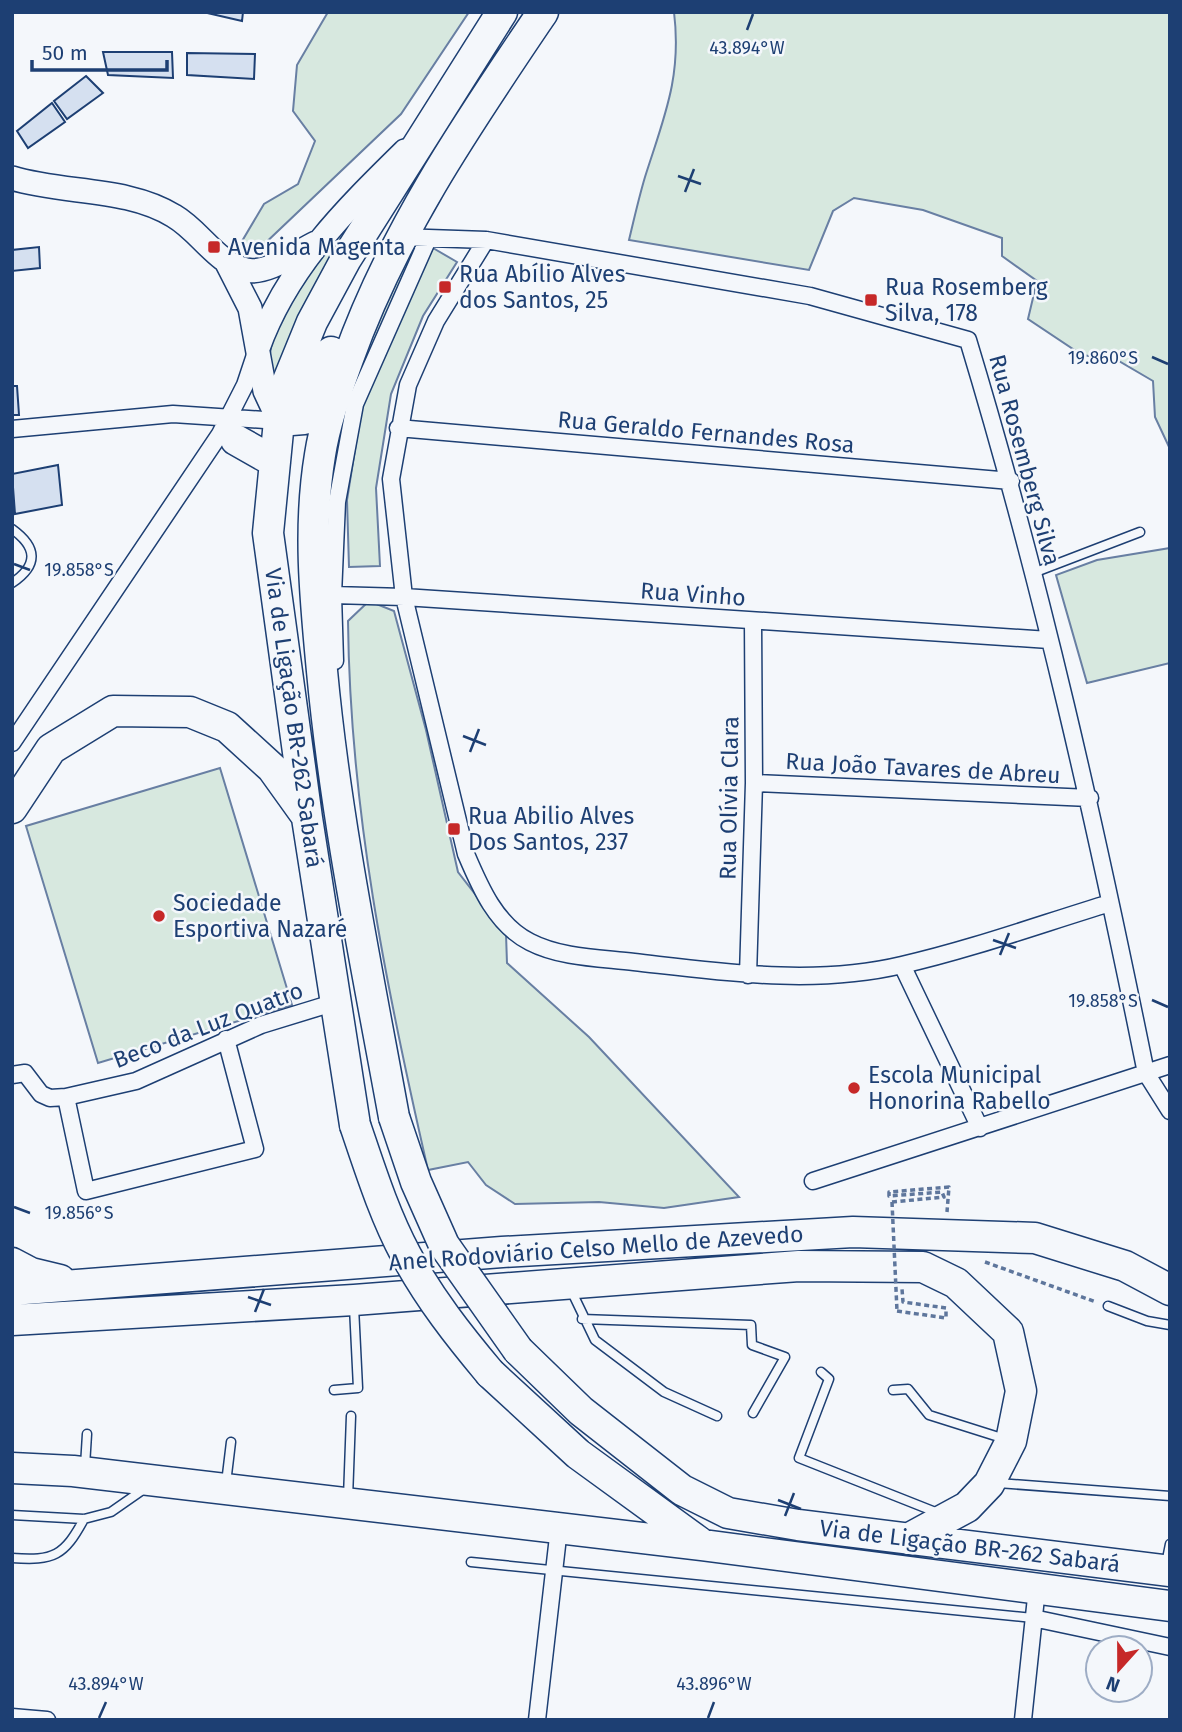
<svg xmlns="http://www.w3.org/2000/svg" width="1182" height="1732" viewBox="0 0 1182 1732" font-family="'Fira Sans',sans-serif">
  <style>
    .green { fill: #d7e8df; stroke: #687fa3; stroke-width: 2 }
    .building { fill: #d5e0f0; stroke: #1d3f73; stroke-width: 2 }
    .lines { fill: none; stroke-linecap: round; stroke-linejoin: round }
    .lane-casing { stroke: #1d3f73; stroke-width: 11 }
    .street-casing { stroke: #1d3f73; stroke-width: 19 }
    .secondary-casing { stroke: #1d3f73; stroke-width: 26 }
    .highway-casing { stroke: #1d3f73; stroke-width: 33 }
    .path { stroke: #5e769c; stroke-width: 3.5; stroke-dasharray: 5 3.5; stroke-linecap: butt }
    .lane { stroke: #f4f7fb; stroke-width: 8 }
    .street { stroke: #f4f7fb; stroke-width: 16 }
    .secondary { stroke: #f4f7fb; stroke-width: 23 }
    .highway { stroke: #f4f7fb; stroke-width: 30 }
    .highway-bridge-casing { stroke: #1d3f73; stroke-width: 33; stroke-linecap: butt }
    .path-bridge { stroke: #5e769c; stroke-width: 3.5; stroke-dasharray: 5 3.5; stroke-linecap: butt }
    .highway-bridge { stroke: #f4f7fb; stroke-width: 30 }
    .ticks { fill: none; stroke: #1d3f73; stroke-width: 2.5 }
    .poi-dot { fill: #c62828; stroke: #f4f7fb; stroke-width: 2.5 }
    .labels { text-anchor: middle; stroke-width: 5; stroke-linejoin: round; paint-order: stroke }
    .poi-label { font-size: 23px; fill: #1d3f73; stroke: #f4f7fb; text-anchor: start }
    .street-label { font-size: 23px; fill: #1d3f73; stroke: #f4f7fb }
    .ticks-label { font-size: 18px; text-anchor: middle; fill: #1d3f73; stroke: #f4f7fb; stroke-width: 5; stroke-linejoin: round; paint-order: stroke }
  </style>
  <rect width="100%" height="100%" fill="#f4f7fb"/>
  <!-- green -->
  <path class="green" d="M328,12H469L401,114L259,249L235,253L264,204L298,184L315,141L293,111L297,65Z
    M674,12H1170V449L1155,417L1153,381L1117,360L1082,355L1028,319L1037,281L1002,256V238L923,210L854,198L833,211L809,270L629,240C634,219 639,197 645,177C664,117 682,77 674,12Z
    M387,184L270,391C270,379 269,366 270,354C276,292 346,225 387,184Z
    M433,248L457,262L423,316L391,394L376,488L380,566L349,567L347,500L362,405L410,292Z
    M404,261L408,265L346,409L331,499L320,501L349,378Z
    M1170,548V663L1087,683L1056,575L1097,560Z
    M369,601L394,611L426,730L458,872L506,934L507,963L589,1037L739,1197L664,1208L599,1202L515,1204L486,1185L468,1162L428,1170C386,987 350,810 348,621Z
    M220,768L292,1005L98,1063L26,826Z"/>
  <!-- building -->
  <path class="building" d="M203,12H243L242,21Z
    M103,52H172L173,78L108,75Z
    M187,53L255,54L254,79L187,75Z
    M86,76L103,93L67,119L54,101Z
    M52,103L65,122L28,148L17,131Z
    M39,247L40,268L12,271V250Z
    M12,386H17L19,415H12Z
    M58,465L62,505L15,514L12,474Z"/>
  <g class="lines">
    <defs>
      <path id="lane" d="M12,529C37,547 39,565 12,583
        M1033,573L1140,532
        M571,1290L595,1340L664,1392L717,1416
        M1108,1306L1147,1321L1170,1325
        M582,1319L751,1325L752,1345L785,1357L753,1413
        M821,1372L829,1379L799,1458L938,1513
        M334,1390L358,1388L354,1307
        M893,1390L908,1389L929,1415L1005,1439
        M85,1466L87,1434
        M226,1483L231,1442
        M998,1483L1170,1496
        M348,1498L351,1416
        M12,1515L84,1519L111,1512L144,1489
        M12,1558C54,1561 64,1556 84,1519
        M471,1562L1033,1618
        M1166,1564L1170,1544"/>
      <path id="street" d="M400,237L486,240L810,296L968,340C1041,581 1096,826 1146,1073L1170,1111
        M486,240L436,321L408,385L391,479L404,597L466,854C480,887 496,925 530,942C561,958 600,958 634,962C722,972 814,986 902,965C972,949 1041,924 1110,903
        M398,428L1011,481
        M12,429L173,414L279,421
        M333,595L404,597L1049,640
        M335,661L333,595L337,502L355,404L428,239
        M12,743L220,434L245,385L256,352
        M754,783L1090,798
        M902,965L980,1128
        M748,975L754,783L753,621
        M12,1075L25,1073L41,1094L50,1098L66,1097L136,1081L261,1025L336,1002
        M66,1097L86,1191L255,1149L226,1039
        M813,1181L1170,1065
        M1033,1618L1170,1647
        M12,1717L47,1720
        M537,1720L559,1528
        M1023,1720L1037,1588"/>
      <path id="secondary" d="M12,178C64,194 127,187 174,216C200,231 216,263 246,270C267,275 297,252 316,243
        M226,261L250,308L265,391L279,421
        M258,348C287,267 345,210 405,151"/>
      <path id="highway" d="M279,421L304,419L331,352
        M236,440L275,462
        M12,808L51,749L113,711L190,712L227,727L272,768L305,814
        M394,1117C367,969 336,821 322,671C315,598 308,527 320,455C325,422 337,390 348,359C393,232 468,123 543,12
        M355,1125L307,818L268,533L279,421L285,388L312,322L346,259L502,12
        M12,1263L31,1273L60,1280
        M12,1290L502,1252L853,1232L1035,1238L1125,1266L1170,1290
        M12,1320L354,1300L799,1266L923,1267L956,1283L1008,1332L1021,1391L1011,1441L989,1484L967,1507L908,1539
        M518,1350L581,1411L682,1490L728,1513L798,1525L1170,1571
        M490,1373L578,1454L699,1542
        M12,1468L73,1471L702,1545L1170,1606"/>
    </defs>
    <!-- lane casing -->
    <use href="#lane" class="lane-casing"/>
    <!-- street casing -->
    <use href="#street" class="street-casing"/>
    <!-- secondary casing -->
    <use href="#secondary" class="secondary-casing"/>
    <!-- highway casing -->
    <use href="#highway" class="highway-casing"/>
    <!-- path -->
    <path class="path" d="M892,1202L944,1197L942,1192L889,1196V1192L949,1187L947,1212
      M985,1262L1096,1302
      M897,1311L946,1318V1308L903,1302L902,1289"/>
    <!-- lane -->
    <use href="#lane" class="lane"/>
    <!-- street -->
    <use href="#street" class="street"/>
    <!-- secondary -->
    <use href="#secondary" class="secondary"/>
    <!-- highway -->
    <use href="#highway" class="highway"/>
    <defs>
      <path id="highway-bridge" d="M394,1117L416,1182L444,1245L518,1350
        M355,1125C370,1169 384,1214 406,1255C429,1298 459,1336 490,1373"/>
    </defs>
    <!-- highway-bridge casing -->
    <use href="#highway-bridge" class="highway-bridge-casing"/>
    <!-- path-bridge -->
    <path class="path-bridge" d="M892,1202L897,1311"/>
    <!-- highway-bridge -->
    <use href="#highway-bridge" class="highway-bridge"/>
  </g>
  <!-- ticks -->
  <path class="ticks" d="M747,30L753,14M678,176L701,184M685,192L694,169M1152,357L1168,364M14,564L30,570M463,736L486,745M470,752L479,729M993,940L1016,948M1000,955L1009,933M1152,1000L1168,1007M14,1207L30,1213M248,1297L271,1305M255,1312L264,1289M778,1500L801,1509M785,1516L794,1493M99,1718L106,1702M708,1718L714,1702"/>
  <!-- markers -->
  <g class="poi-dot">
    <rect x="207" y="240" width="14" height="14" rx="3.5"/>
    <rect x="438" y="280" width="14" height="14" rx="3.5"/>
    <rect x="864" y="293" width="14" height="14" rx="3.5"/>
    <rect x="447" y="822" width="14" height="14" rx="3.5"/>
    <circle cx="159" cy="916" r="7"/>
    <circle cx="854" cy="1088" r="7"/>
  </g>
  <g class="labels">
    <!-- poi labels -->
    <g class="poi-label">
      <text x="228" y="255">Avenida Magenta</text>
      <text x="459" y="282">Rua Abílio Alves<tspan x="459" dy="26">dos Santos, 25</tspan></text>
      <text x="885" y="295">Rua Rosemberg<tspan x="885" dy="26">Silva, 178</tspan></text>
      <text x="468" y="824">Rua Abilio Alves<tspan x="468" dy="26">Dos Santos, 237</tspan></text>
      <text x="173" y="911">Sociedade<tspan x="173" dy="26">Esportiva Nazaré</tspan></text>
      <text x="868" y="1083">Escola Municipal<tspan x="868" dy="26">Honorina Rabello</tspan></text>
    </g>
    <!-- street labels -->
    <g class="street-label">
      <text transform="translate(706 432) rotate(5)" y="8">Rua Geraldo Fernandes Rosa</text>
      <text transform="translate(1025 460) rotate(75)" y="8">Rua Rosemberg Silva</text>
      <text transform="translate(693 594) rotate(4)" y="8">Rua Vinho</text>
      <text transform="translate(294 718) rotate(82)" y="8">Via de Ligação BR-262 Sabará</text>
      <text transform="translate(923 768) rotate(3)" y="8">Rua João Tavares de Abreu</text>
      <text transform="translate(729 798) rotate(-89)" y="8">Rua Olívia Clara</text>
      <text transform="translate(208 1025) rotate(-21)" y="8">Beco da Luz Quatro</text>
      <text transform="translate(596 1248) rotate(-4)" y="8">Anel Rodoviário Celso Mello de Azevedo</text>
      <text transform="translate(970 1546) rotate(7)" y="8">Via de Ligação BR-262 Sabará</text>
    </g>
  </g>
  <g class="ticks-label">
    <text x="747" y="54">43.894°W</text>
    <text x="1103" y="364">19.860°S</text>
    <text x="79" y="576">19.858°S</text>
    <text x="1103" y="1007">19.858°S</text>
    <text x="79" y="1219">19.856°S</text>
    <text x="106" y="1690">43.894°W</text>
    <text x="714" y="1690">43.896°W</text>
  </g>
  <!-- border -->
  <rect width="1182" height="1732" fill="none" stroke="#1d3f73" stroke-width="28"/>
  <!-- north arrow -->
  <g transform="translate(1119 1669) rotate(201)"><circle r="33" fill="#f4f7fb" stroke="#9eadc5" stroke-width="2"/>
  <path d="M0-5L12 26L0 18L-12 26Z" fill="#c62828"/>
  <text y="-10" font-size="19" font-weight="bold" text-anchor="middle" fill="#1d3f73">N</text>
  </g>
  <!-- scale -->
  <path d="M32 60v10h135v-10" fill="none" stroke="#1d3f73" stroke-width="3.5"/>
  <text x="42" y="60" font-size="21" fill="#1d3f73" stroke="#f4f7fb" stroke-width="5" paint-order="stroke">50 m</text>
</svg>
